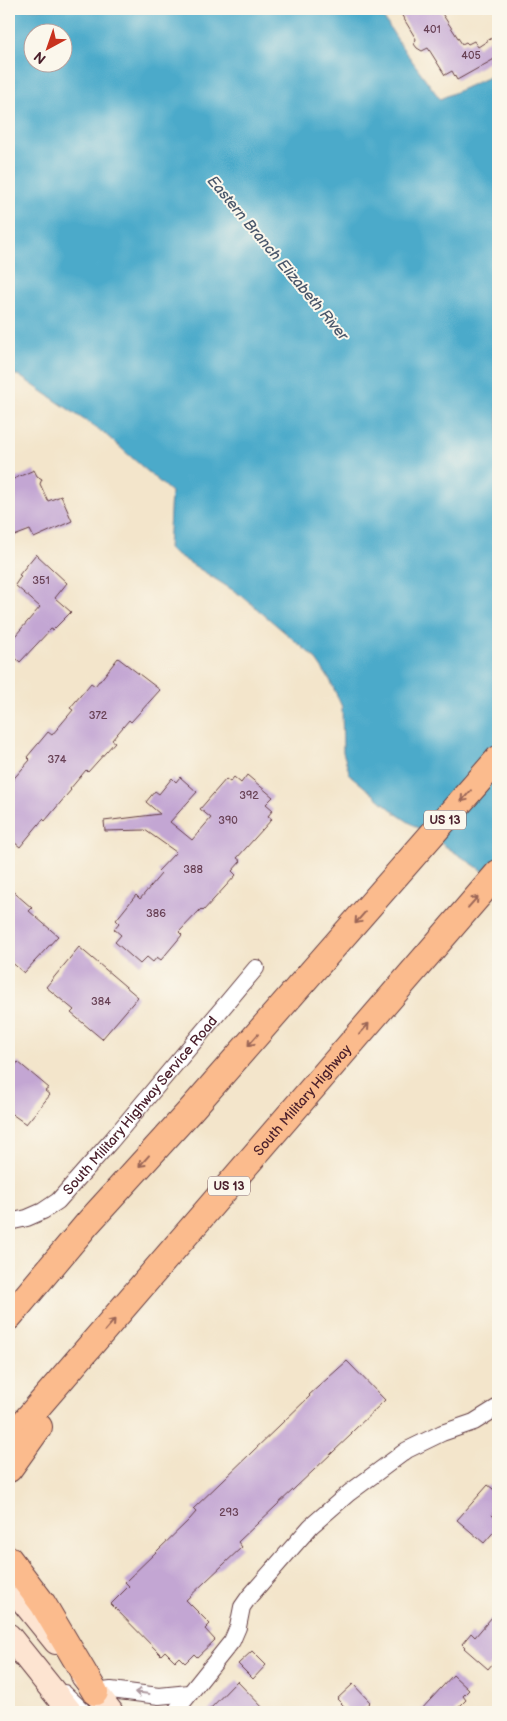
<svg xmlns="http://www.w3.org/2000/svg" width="507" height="1721" viewBox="0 0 507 1721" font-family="'Balsamiq Sans',sans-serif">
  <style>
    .water { fill: #4baaca; stroke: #4a647a; fill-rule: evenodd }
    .building { fill: #c3a6d3 }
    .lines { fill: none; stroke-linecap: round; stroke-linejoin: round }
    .street-casing { stroke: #633d43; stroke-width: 18 }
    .secondary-casing { stroke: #633d43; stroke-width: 26 }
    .primary-casing { stroke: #633d43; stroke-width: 28 }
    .street { stroke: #fff; stroke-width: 16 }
    .secondary { stroke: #fde4d1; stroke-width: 24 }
    .primary { stroke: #fbbb8d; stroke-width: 26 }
    .oneway { stroke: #9a6557 }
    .oneway2 { stroke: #ae9aa0 }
    .labels { text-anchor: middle; stroke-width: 4; stroke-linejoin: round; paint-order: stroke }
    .number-label { font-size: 11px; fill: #684155 }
    .shield { fill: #fbf7ec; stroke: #7f6065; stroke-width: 1 }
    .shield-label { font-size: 12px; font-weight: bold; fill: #4a1f2b }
    .street-label { font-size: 14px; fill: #4a1f2b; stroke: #fbf7ec }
    .water-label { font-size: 15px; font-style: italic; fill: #4a576b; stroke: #fbf7ec }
  </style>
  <rect width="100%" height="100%" fill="#fbf7ec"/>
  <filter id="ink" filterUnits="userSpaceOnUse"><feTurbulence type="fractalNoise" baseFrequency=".02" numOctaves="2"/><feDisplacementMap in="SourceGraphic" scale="10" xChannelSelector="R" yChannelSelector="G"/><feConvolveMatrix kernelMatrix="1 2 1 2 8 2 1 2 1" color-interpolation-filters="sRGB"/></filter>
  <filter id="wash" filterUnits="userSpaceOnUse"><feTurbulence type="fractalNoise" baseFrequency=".0096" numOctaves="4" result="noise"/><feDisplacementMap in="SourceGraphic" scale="20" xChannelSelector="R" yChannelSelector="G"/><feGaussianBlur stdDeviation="1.12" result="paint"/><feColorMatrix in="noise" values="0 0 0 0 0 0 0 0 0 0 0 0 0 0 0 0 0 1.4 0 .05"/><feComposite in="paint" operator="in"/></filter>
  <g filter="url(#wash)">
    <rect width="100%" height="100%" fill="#f3e5cb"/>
    <!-- water -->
    <path class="water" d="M9,9H378L402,47L440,99L498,73V887L483,871L398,815L350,775L343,752L342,707L330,680L314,657L242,596L168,549L171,492L105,434L18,375H9ZM32,32H62V62H32Z"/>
    <g id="blocks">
      <!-- building -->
      <path class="building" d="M398,9H439L462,44L466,42L468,44L474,41L478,47L498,34V57L457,80L452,71L445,75L428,48L422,51L417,48L414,44L416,39Z
        M34,470L37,476L42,479L40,484L48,501L61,496L72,521L34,538L30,530L9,538V481Z
        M36,554L67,583L55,598L71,612L53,630L51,629L20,662L9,652V643L40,607L15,585L21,576L19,575Z
        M118,658L160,690L131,722L129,720L112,740L115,742L88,772L86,770L70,789L71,790L45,821L43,819L20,847L9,838V784L30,760L27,757L48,732L52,735L73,710L70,708L91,683L95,686L99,681H100Z
        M247,775L273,797L266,804L273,810L268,816L272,819L237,858L241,861L232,871L236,875L203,911L201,909L179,932L182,935L161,960L157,957L153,962L147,957L140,964L115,942L121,935L114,929L119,923L116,920L136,895L140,899L161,874L158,871L176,852L145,830L105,831L104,821L160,814L146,802L155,791L159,794L172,778L176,782L180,777L197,792L170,822L192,840L211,818L200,809L226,779L230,782L234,777L241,783Z
        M9,888L32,908L29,911L58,936L24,973L9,960Z
        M79,947L138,997L102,1039L71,1013L74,1010L46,987Z
        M18,1062L49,1088L45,1091L50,1095L26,1124L9,1112V1073Z
        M347,1361L385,1400L351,1433L352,1434L238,1542L242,1547L186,1600L210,1624L205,1629L215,1640L197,1657L194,1654L185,1663L179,1657L175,1661L165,1651L161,1655L111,1604L129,1586L125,1582L189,1520L196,1512L193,1509L310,1396L309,1395Z
        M488,1485L498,1493V1507L492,1515L498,1521V1527L484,1543L457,1520Z
        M498,1610V1657L488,1669L464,1648L465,1647L462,1644L471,1633L475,1637Z
        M252,1651L266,1665L253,1679L238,1664Z
        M453,1675L469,1690L463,1696L466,1700L454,1712H419Z
        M237,1681L267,1712H207Z
        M353,1684L370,1702L360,1712H350L337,1699Z"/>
    </g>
  </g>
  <g filter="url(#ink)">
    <use href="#blocks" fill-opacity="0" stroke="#633d43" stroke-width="1"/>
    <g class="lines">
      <defs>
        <g id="street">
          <path id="s1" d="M9,1222L27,1218L43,1211L58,1201L111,1141L256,968"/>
          <path d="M95,1692L111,1690L159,1696L189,1693"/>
          <path d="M64,1693L84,1712"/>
          <path d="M175,1712L232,1641L238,1627L242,1607L249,1597L311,1526L349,1493L407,1450L442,1433L474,1422L498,1407"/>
        </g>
        <path id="secondary" d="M9,1584L56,1642
          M9,1636L70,1712
          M83,1676L111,1712"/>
        <g id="primary">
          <path d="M9,1317L88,1223L190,1111L498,759"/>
          <path id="s2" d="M9,1440L498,873"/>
          <path d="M9,1469L39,1427"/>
          <path d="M9,1559L43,1604L95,1692"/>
        </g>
      </defs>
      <!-- street casing -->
      <use href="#street" class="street-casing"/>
      <!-- secondary casing -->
      <use href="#secondary" class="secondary-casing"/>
      <!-- primary casing -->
      <use href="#primary" class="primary-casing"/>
      <!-- street -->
      <use href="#street" class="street"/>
      <!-- secondary -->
      <use href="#secondary" class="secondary"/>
      <!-- primary -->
      <use href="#primary" class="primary"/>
    </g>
    <!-- one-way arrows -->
    <defs><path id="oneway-shaft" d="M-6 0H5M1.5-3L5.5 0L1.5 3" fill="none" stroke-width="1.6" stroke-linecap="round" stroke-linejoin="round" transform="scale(1.25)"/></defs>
    <g class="oneway">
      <use href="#oneway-shaft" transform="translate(466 796) rotate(131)"/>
      <use href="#oneway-shaft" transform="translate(473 902) rotate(-49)"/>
      <use href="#oneway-shaft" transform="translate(360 918) rotate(131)"/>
      <use href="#oneway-shaft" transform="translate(364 1029) rotate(-49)"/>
      <use href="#oneway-shaft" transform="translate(253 1040) rotate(131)"/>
      <use href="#oneway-shaft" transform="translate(144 1161) rotate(132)"/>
      <use href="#oneway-shaft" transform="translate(110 1325) rotate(-49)"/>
    </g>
    <use class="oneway2" href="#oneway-shaft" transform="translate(142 1693) rotate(-173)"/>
  </g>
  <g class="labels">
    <!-- number labels -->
    <g class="number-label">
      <text x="432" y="33">401</text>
      <text x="471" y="59">405</text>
      <text x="41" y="584">351</text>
      <text x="98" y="719">372</text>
      <text x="57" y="763">374</text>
      <text x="249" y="799">392</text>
      <text x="228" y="824">390</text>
      <text x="193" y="873">388</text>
      <text x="156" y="917">386</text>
      <text x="101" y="1005">384</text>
      <text x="229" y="1516">293</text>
    </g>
    <!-- shield labels -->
    <g class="shield">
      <rect x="424" y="810.5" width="42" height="19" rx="4"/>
      <rect x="208" y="1176.5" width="42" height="19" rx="4"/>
    </g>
    <g class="shield-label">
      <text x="445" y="824">US 13</text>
      <text x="229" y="1190">US 13</text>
    </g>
    <!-- street labels -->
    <g class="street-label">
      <text dy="5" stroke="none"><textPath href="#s2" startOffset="449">South Military Highway</textPath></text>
      <text dy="5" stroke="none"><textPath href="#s1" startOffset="180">South Military Highway Service Road</textPath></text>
    </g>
    <!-- water labels -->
    <g class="water-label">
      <text transform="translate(278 258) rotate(50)" y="5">Eastern Branch Elizabeth River</text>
    </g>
  </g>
  <!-- margin -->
  <rect width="507" height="1721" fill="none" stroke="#fbf7ec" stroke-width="30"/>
  <!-- north arrow -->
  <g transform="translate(48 48) rotate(220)"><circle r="24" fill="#fbf7ec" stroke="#b4a19f"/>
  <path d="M0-4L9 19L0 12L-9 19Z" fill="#c8321e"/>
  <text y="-8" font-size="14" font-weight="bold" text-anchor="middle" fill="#4a1f2b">N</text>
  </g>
</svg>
